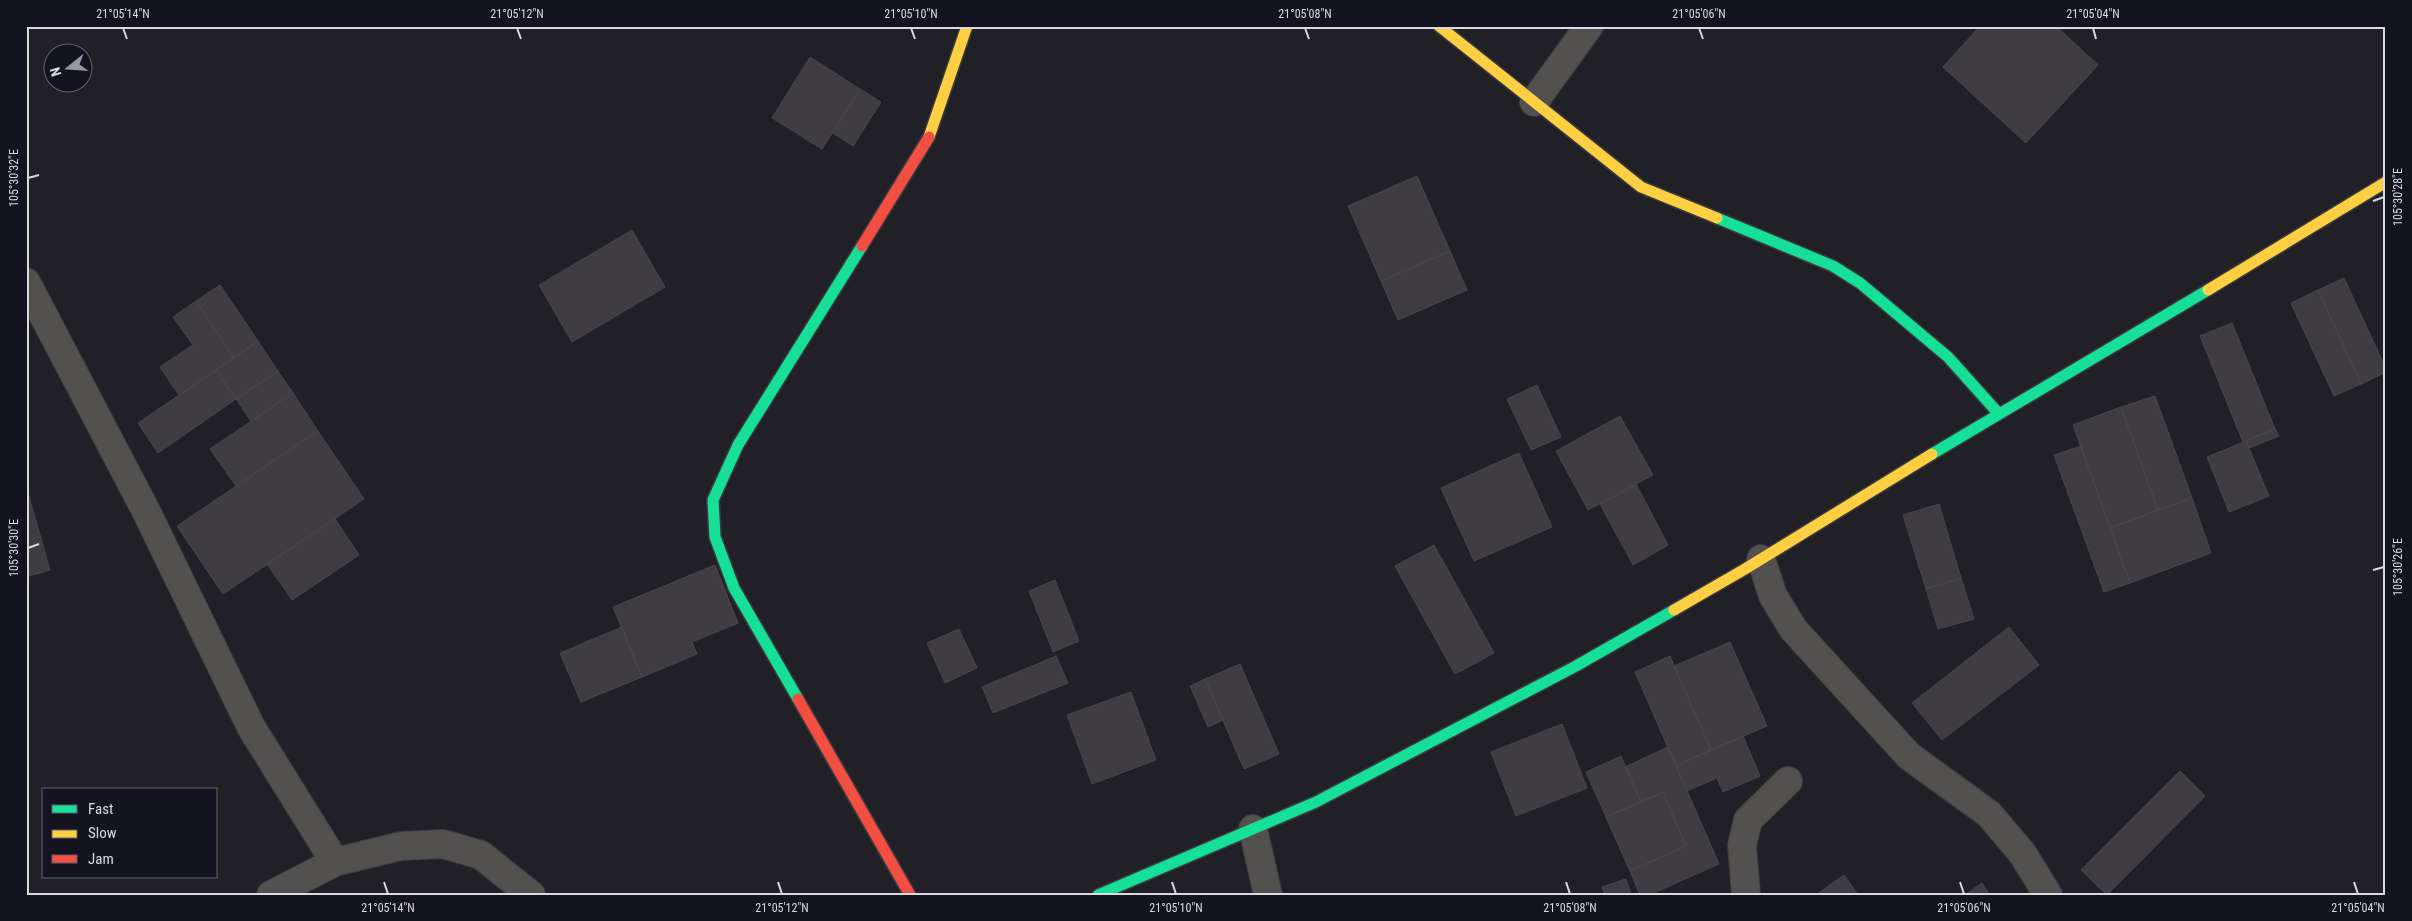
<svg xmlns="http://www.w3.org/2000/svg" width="2412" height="921" viewBox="0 0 2412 921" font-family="'Roboto Condensed',sans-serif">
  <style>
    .building { fill: #3f3d42; stroke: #4a474c }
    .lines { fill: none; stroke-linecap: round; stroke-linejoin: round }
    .street-casing { stroke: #3b3b3f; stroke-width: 30 }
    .fast-casing { stroke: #3b3b3f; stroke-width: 14 }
    .slow-casing { stroke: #3b3b3f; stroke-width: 14 }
    .jam-casing { stroke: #3b3b3f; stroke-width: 14 }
    .street { stroke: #525150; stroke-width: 28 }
    .fast { stroke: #16e098; stroke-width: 11 }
    .slow { stroke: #ffcf43; stroke-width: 11 }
    .jam { stroke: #f24e42; stroke-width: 11 }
    .ticks { fill: none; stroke: #d9d9e2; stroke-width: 2 }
    .neatline { fill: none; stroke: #d9d9e2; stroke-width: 2 }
    .ticks-label { font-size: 12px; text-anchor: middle; fill: #d9d9e2 }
  </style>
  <rect width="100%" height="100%" fill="#202026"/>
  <!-- building -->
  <path class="building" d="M1980,26H2056L2098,65L2026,143L1943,67Z
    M810,57L860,89L822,149L772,118Z
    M860,89L881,102L853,146L833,133Z
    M1417,176L1450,251L1381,281L1348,206Z
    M632,230L665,287L572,342L539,285Z
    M1450,251L1467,290L1398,320L1381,281Z
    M2344,278L2386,369V372L2361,384L2318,290Z
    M220,285L258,341L234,358L196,301Z
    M2318,290L2361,384L2334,396L2291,303Z
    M196,301L234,358L179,395L160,367L193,345L173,317Z
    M2232,323L2275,429L2243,442L2200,336Z
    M258,341L278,371L236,399L216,370Z
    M216,370L236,399L158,453L138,423Z
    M278,371L293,393L251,421L236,399Z
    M1537,385L1561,437L1531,450L1507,399Z
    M293,393L318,431L236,486L210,449Z
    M2155,396L2192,498L2158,510L2121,407Z
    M2121,407L2158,510L2110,528L2073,425Z
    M1620,416L1653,475L1588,510L1556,451Z
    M2275,429L2279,436L2249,448L2246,441Z
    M318,431L364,499L223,594L177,526Z
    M2246,441L2269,496L2229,512L2207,457Z
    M2081,446L2130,583L2104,592L2054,455Z
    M1519,453L1552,527L1474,561L1441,488Z
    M1636,484L1668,545L1633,565L1600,504Z
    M26,486L50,570L26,577Z
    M2192,498L2211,553L2130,583L2110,528Z
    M1939,504L1961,578L1926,589L1903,515Z
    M335,519L359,555L292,600L267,564Z
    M1434,545L1494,653L1455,674L1395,566Z
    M715,565L738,623L692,642L697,654L642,677L613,607Z
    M1961,578L1974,619L1938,629L1926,589Z
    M1055,580L1079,641L1053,652L1029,591Z
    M622,627L642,677L581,702L560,653Z
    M2009,627L2039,665L1942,740L1912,703Z
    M959,629L977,668L945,683L927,643Z
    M1730,642L1767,726L1711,750L1674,666Z
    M1056,656L1068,683L993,713L982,687Z
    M1670,656L1711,750L1676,766L1635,672Z
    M1240,664L1279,754L1244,769L1205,679Z
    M1205,679L1223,720L1208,727L1190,686Z
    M1131,692L1156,760L1092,784L1067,715Z
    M1562,724L1587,788L1516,816L1491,752Z
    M1743,736L1760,776L1723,792L1717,778L1687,791L1676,766Z
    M1668,747L1719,864L1649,895H1640L1630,871L1686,846L1663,792L1641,802L1625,767Z
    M1621,756L1641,802L1606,817L1586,772Z
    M2180,771L2205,796L2107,895L2081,870Z
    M1663,792L1686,846L1630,871L1606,817Z
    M1844,875L1858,895H1816Z
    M1626,879L1631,895H1605L1602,887Z
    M1982,883L1990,895H1965Z"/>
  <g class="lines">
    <defs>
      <path id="street" d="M1534,102L1589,26
        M26,282L146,511L251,727L335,862
        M1761,559L1773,596L1794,630L1909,756L1989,814L2022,853L2048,895
        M1253,829L1268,895
        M271,895L335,862L401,846L443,844L481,855L531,895
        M1746,895L1742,845L1748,820L1788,781"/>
      <path id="fast" d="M1717,218L1833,266L1860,283L1948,357L1999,414
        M1932,454L2208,290
        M798,699L734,588L715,537L713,500L738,445L862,246
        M1098,895L1316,802L1576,666L1674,610"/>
      <path id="slow" d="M1439,26L1641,187L1717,218
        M929,137L967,26
        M2208,290L2386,182
        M1674,610L1745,569L1932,454"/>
      <path id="jam" d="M862,246L929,137
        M798,699L910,895"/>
    </defs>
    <!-- street casing -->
    <use href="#street" class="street-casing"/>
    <!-- fast casing -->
    <use href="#fast" class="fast-casing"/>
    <!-- slow casing -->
    <use href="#slow" class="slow-casing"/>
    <!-- jam casing -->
    <use href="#jam" class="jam-casing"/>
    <!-- street -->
    <use href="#street" class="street"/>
    <!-- fast -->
    <use href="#fast" class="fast"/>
    <!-- slow -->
    <use href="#slow" class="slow"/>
    <!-- jam -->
    <use href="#jam" class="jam"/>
  </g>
  <!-- ticks -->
  <path class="ticks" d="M123,28L127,39M517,28L521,39M911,28L915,39M1305,28L1309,39M1699,28L1703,39M2093,28L2096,39M28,178L39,175M2373,201L2384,197M28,548L39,544M2373,570L2384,567M384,882L388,894M778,882L782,894M1172,882L1176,894M1566,882L1570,894M1960,882L1964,894M2354,882L2358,894"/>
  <!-- border -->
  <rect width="2412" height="921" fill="none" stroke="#141320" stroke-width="55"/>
  <!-- legend -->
  <rect x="42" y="788" width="175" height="90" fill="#141320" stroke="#63626e"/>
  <rect x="52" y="805" width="25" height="8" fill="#16e098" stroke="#63626e"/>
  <text x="88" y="814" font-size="15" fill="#d9d9e2">Fast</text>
  <rect x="52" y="830" width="25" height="8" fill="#ffcf43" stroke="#63626e"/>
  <text x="88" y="838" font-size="15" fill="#d9d9e2">Slow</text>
  <rect x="52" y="855" width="25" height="8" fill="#f24e42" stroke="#63626e"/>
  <text x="88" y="864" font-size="15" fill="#d9d9e2">Jam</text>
  <!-- north arrow -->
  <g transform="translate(68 68) rotate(253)"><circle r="24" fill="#141320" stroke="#63626e"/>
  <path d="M0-4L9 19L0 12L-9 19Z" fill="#9898a0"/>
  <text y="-8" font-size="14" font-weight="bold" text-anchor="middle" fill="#d9d9e2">N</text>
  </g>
  <rect x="28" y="28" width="2356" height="866" class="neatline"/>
  <g class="ticks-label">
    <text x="123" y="18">21°05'14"N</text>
    <text x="517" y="18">21°05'12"N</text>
    <text x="911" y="18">21°05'10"N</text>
    <text x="1305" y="18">21°05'08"N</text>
    <text x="1699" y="18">21°05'06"N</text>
    <text x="2093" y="18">21°05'04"N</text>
    <text transform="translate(14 178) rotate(-90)" y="4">105°30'32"E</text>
    <text transform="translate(2398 197) rotate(-90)" y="4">105°30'28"E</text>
    <text transform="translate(14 548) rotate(-90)" y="4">105°30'30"E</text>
    <text transform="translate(2398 567) rotate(-90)" y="4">105°30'26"E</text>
    <text x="388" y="912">21°05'14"N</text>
    <text x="782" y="912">21°05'12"N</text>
    <text x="1176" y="912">21°05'10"N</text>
    <text x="1570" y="912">21°05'08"N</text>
    <text x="1964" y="912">21°05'06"N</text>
    <text x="2358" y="912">21°05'04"N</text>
  </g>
</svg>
